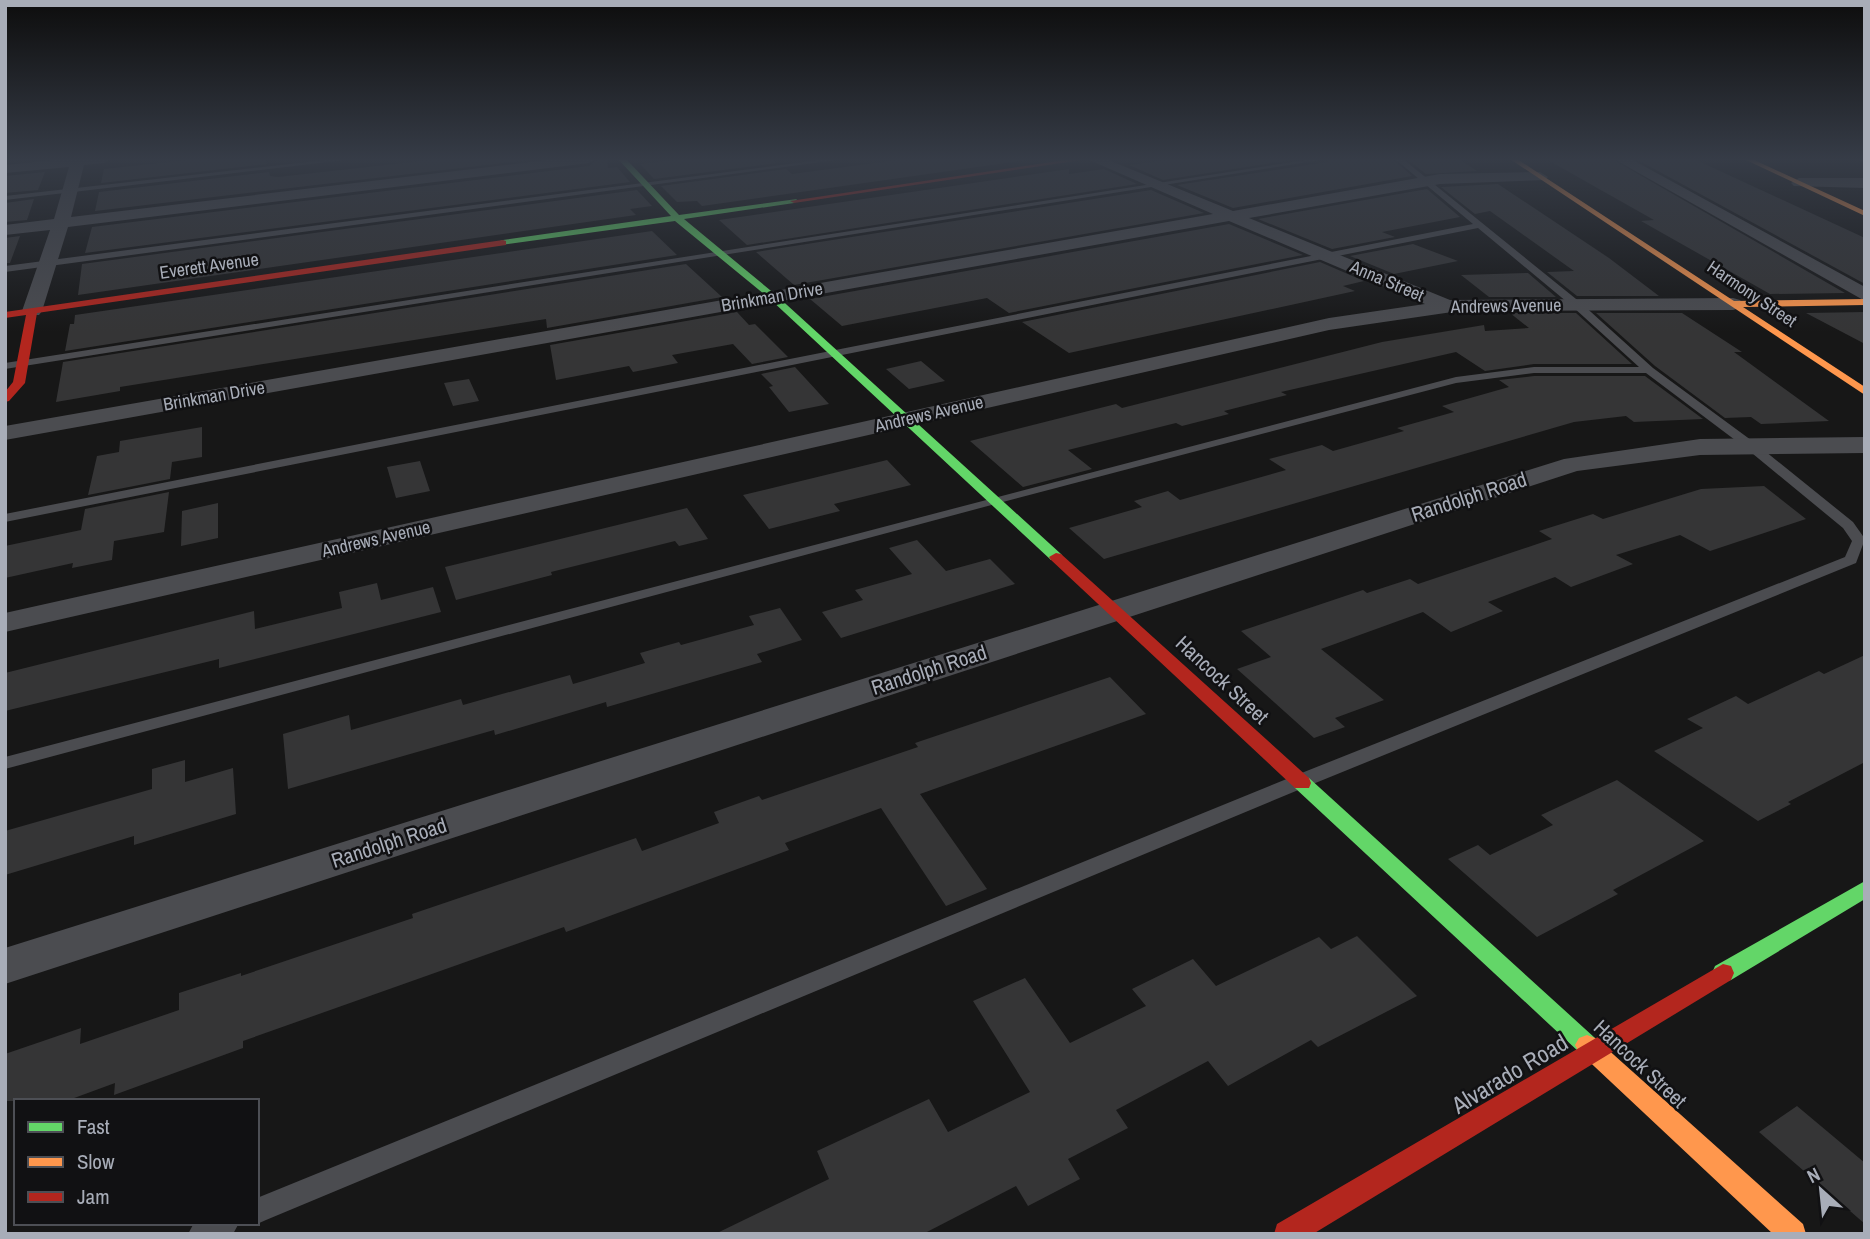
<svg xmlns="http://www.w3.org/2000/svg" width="1870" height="1239" viewBox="0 0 1870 1239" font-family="'Archivo Narrow',sans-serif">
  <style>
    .building { fill: #353536 }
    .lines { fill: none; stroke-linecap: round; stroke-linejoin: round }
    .lane { fill: #4b4c50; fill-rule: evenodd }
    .street { fill: #4b4c50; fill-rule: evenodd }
    .fast { fill: #63d668; fill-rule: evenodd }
    .slow { fill: #ff974d; fill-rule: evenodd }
    .jam { fill: #b3261e; fill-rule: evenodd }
    .labels { text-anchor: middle; stroke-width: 5; stroke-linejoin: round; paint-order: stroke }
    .far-street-label { font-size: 18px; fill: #a8adb8; stroke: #111113 }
    .street-label { font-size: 21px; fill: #a8adb8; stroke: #111113 }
    .near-street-label { font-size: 24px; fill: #a8adb8; stroke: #111113 }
  </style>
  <rect width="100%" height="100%" fill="#171717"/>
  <!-- building -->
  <path class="building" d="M198,159H266L267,164L101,183L104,169Z
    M439,159H537L95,211L99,192L269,172L270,176L278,177Z
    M598,159H607L608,168L617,167L630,182L85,253L92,227L589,166Z
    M684,159H771L777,163L654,179L640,164Z
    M905,159H1034L702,206L697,201L677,202L661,186L786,169L792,174Z
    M1175,159H1298L1163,180L1129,165Z
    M1330,159H1393L1412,176L1233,208L1177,185L1327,162Z
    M1407,159H1459L1477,171L1426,174Z
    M1546,159H1612L1845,293L1770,294L1641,221L1654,220Z
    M1636,159H1694L1865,238V284Z
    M1069,169V174L1104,169L1137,184L747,245L719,220Z
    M45,172L38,190L5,193V176Z
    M1498,184L1609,258L1659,296H1577L1547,272L1574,271L1490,211L1475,214L1441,187Z
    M1427,189L1460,217L1382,232L1395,237L1332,249L1258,219Z
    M637,190L652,206L630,209L636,215L78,295L82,264Z
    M1151,190L1204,213L794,285L756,252Z
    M34,199L27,220L5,222V203Z
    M1229,224L1303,255L1009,313L987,298L842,326L810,299Z
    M652,231L677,255L65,351L70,324H74L75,315Z
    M20,236L10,263H5V238Z
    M1413,244L1458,261L1394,274L1350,256Z
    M1320,262L1364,281L1343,286L1355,291L1069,353L1022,322Z
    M686,264L722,297L547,328L546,319L120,387V391L56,402L63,362Z
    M1528,273L1556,297H1489L1461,275Z
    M737,312L749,325L755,324L788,357L752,364L733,344L672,355L678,363L633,372L629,366L556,380L550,345Z
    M1865,312V344L1806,313Z
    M1510,313H1576L1632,364H1534L1485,371L1456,352L1281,392L1287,395L1224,411L1229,414L1182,426L1176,423L1068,450L1092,469L1023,487L970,441L1116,404L1122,408L1382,342L1484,325L1485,331L1529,328Z
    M1596,313H1682L1742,352H1734L1829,421L1761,424L1751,417L1725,418L1655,366Z
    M921,361L945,381L909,389L886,369Z
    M795,367L829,404L789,412L769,387L773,386L761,374Z
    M1534,376H1645L1703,419L1634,422L1626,416L1574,422L1104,559L1069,528L1142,507L1134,501L1168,491L1180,500L1286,470L1269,459L1322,445L1333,451L1404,431L1397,428L1454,412L1442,406L1509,387L1499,380Z
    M469,379L479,401L453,406L444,383Z
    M202,427V457L172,462L170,479L88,495L97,456L119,452L120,441Z
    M887,460L911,485L834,504L840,511L769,529L743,495Z
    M420,461L430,491L396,498L387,467Z
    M1764,486L1806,519L1710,551L1680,535L1616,555L1633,564L1571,587L1555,577L1488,602L1503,611L1451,632L1423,612L1321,649L1384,700L1335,718L1345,727L1314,738L1237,669L1271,657L1241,631L1363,590L1367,593L1410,579L1418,584L1552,539L1539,531L1593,514L1603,519L1701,489Z
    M169,492L164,532L114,541L112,560L72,568L73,563L5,578V546L81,530L85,509Z
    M218,503V538L181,546L182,511Z
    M687,508L708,539L679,546L675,541L551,572L552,575L456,600L445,567Z
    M917,540L946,571L990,559L1015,584L841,638L822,612L863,600L855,590L912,574L889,548Z
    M377,583L381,600L433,587L441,612L219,668V659L5,711V673L254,611L255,629L342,608L339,592Z
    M780,608L802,640L757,654L762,662L607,707L606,702L495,735L494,730L288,789L283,734L349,715L351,730L461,699L463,705L570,675L573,684L645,663L640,653L679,642L681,645L754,625L749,616Z
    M1865,655V762L1788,802L1791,804L1758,821L1654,751L1703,728L1687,719L1736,696L1748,704L1819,671L1824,674Z
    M1110,677L1146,714L920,794L987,889L946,906L881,808L785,843L789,850L566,932L564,927L243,1041V1048L114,1095L115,1083L66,1101H5V1054L81,1028L80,1044L179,1010V993L241,973V976L413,918L412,914L636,838L642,851L719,823L714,812L759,796L762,800L918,747L915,743Z
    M185,760V782L233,768L236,814L134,845V836L5,875V831L152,789V769Z
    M1617,780L1704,841L1613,890L1618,894L1537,937L1448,859L1478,845L1490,855L1553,825L1541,815Z
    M1357,936L1417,996L1318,1047L1311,1040L1228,1086L1208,1061L1116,1110L1128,1128L1068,1159L1080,1179L1028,1206L1016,1186L923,1234H715L829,1179L817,1151L929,1099L948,1132L1030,1092L973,1001L1025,978L1070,1043L1146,1006L1132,989L1193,959L1216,986L1319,937L1331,949Z
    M1797,1106L1865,1163V1224L1759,1132Z"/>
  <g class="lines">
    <!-- lane -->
    <path class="lane" d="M334,159H354L5,200V196Z
      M827,159H844L5,272V266Z
      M1312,159H1327L5,369V363Z
      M1395,159H1403L1581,303L1653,368L1755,443L1853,522L1865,539L1856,563L1308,786L266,1220L257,1224L254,1223H257V1198L1294,776L1845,557L1852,541L1843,528L1747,449L1646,373H1534L1456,383L999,503L5,769V757L1456,377L1534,367H1639L1573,307L1478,228L5,522V514L1473,224Z
      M1854,159H1865V163Z
      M194,1223H239L233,1234H188Z"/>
    <!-- street -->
    <path class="street" d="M65,159H111L104,163L84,165L71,217L556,159H596L589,163L68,227L42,311L39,315H25L22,311L50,230L5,235V225L54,219L69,167L5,173V165Z
      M1087,159H1106L1233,211L1440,174L1540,172L1548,177L1545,180L1440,184L1249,218L1450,300L1733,298L1740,300L1743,304L1740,308L1733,310L1459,311L1329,330L5,632V613L1329,318L1425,304L1229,221L5,440V426L1213,214Z
      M1614,159H1631L1865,287V301Z
      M1799,178H1865V188L1794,186L1791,183Z
      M1865,437V453L1700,455L1577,471L5,984V948L1564,459L1700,439Z"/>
    <!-- fast -->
    <path class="fast" d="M618,159H626L679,215L797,199L794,203L684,219L776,295L1061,554L1063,557L1061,560H1051L770,299L675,221L500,245V241L503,240L671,216Z
      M1302,776L1309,778L1595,1038L1599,1045L1595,1052L1587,1055L1579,1052L1295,788L1293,783L1295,778Z
      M1865,881V899L1731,980L1723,982L1715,980L1712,973L1715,966Z"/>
    <!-- slow -->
    <path class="slow" d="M1510,159H1517L1734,301L1865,299V305L1743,307L1865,387V395Z
      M1744,159H1752L1865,211V216Z
      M1587,1035L1595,1038L1803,1224L1806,1234H1773L1579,1052L1575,1045L1579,1038Z"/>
    <!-- jam -->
    <path class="jam" d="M1072,159H1088L794,203L790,201Z
      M503,240L506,241V245L37,313L25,383L9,401L5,402V392L13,382L26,315L5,318V312Z
      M1056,553L1061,554L1309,778L1311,783L1309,788H1295L1051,560L1049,557Z
      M1723,964L1731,966L1734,973L1731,980L1313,1234H1274L1277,1224Z"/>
  </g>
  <!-- sky -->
  <linearGradient id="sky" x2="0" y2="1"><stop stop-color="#0d0d0d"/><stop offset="0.48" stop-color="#363c47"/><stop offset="1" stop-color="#363c47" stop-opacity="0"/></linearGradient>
  <rect width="1870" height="332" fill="url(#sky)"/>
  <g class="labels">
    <!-- far-street labels -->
    <g class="far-street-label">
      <text transform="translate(209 266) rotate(-8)" y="6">Everett Avenue</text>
      <text transform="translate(1387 281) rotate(23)" y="6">Anna Street</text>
      <text transform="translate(1752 294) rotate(34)" y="6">Harmony Street</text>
      <text transform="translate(772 297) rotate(-10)" y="6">Brinkman Drive</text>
      <text transform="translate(1506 306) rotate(-1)" y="6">Andrews Avenue</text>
      <text transform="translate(214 396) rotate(-10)" y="6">Brinkman Drive</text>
      <text transform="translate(929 414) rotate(-13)" y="6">Andrews Avenue</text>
      <text transform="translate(376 539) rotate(-13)" y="6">Andrews Avenue</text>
    </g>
    <!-- street labels -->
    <g class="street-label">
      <text transform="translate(1469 497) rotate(-18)" y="7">Randolph Road</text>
      <text transform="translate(929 670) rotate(-18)" y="7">Randolph Road</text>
      <text transform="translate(1222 680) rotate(43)" y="7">Hancock Street</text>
      <text transform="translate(389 843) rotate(-18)" y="7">Randolph Road</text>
      <text transform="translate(1640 1064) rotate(43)" y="7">Hancock Street</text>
    </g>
    <!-- near-street labels -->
    <g class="near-street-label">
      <text transform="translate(1510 1074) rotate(-31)" y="8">Alvarado Road</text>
    </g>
  </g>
  <!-- border -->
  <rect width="1870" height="1239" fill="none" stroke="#a8adb8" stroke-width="14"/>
  <!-- legend -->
  <rect x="14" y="1099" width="245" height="126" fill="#111113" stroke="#4d4f55" stroke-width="2"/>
  <rect x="28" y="1122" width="35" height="10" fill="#63d668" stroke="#4d4f55" stroke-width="2"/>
  <text x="77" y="1134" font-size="21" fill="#a8adb8">Fast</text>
  <rect x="28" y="1157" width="35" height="10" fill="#ff974d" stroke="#4d4f55" stroke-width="2"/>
  <text x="77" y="1169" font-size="21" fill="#a8adb8">Slow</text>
  <rect x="28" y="1192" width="35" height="10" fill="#b3261e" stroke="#4d4f55" stroke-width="2"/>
  <text x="77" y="1204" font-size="21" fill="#a8adb8">Jam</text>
  <!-- north arrow -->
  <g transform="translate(1821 1190) rotate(333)" stroke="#111113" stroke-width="5" paint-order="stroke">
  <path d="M0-5L12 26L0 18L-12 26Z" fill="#a8adb8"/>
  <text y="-10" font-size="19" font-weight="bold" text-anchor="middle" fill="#a8adb8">N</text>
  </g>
</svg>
